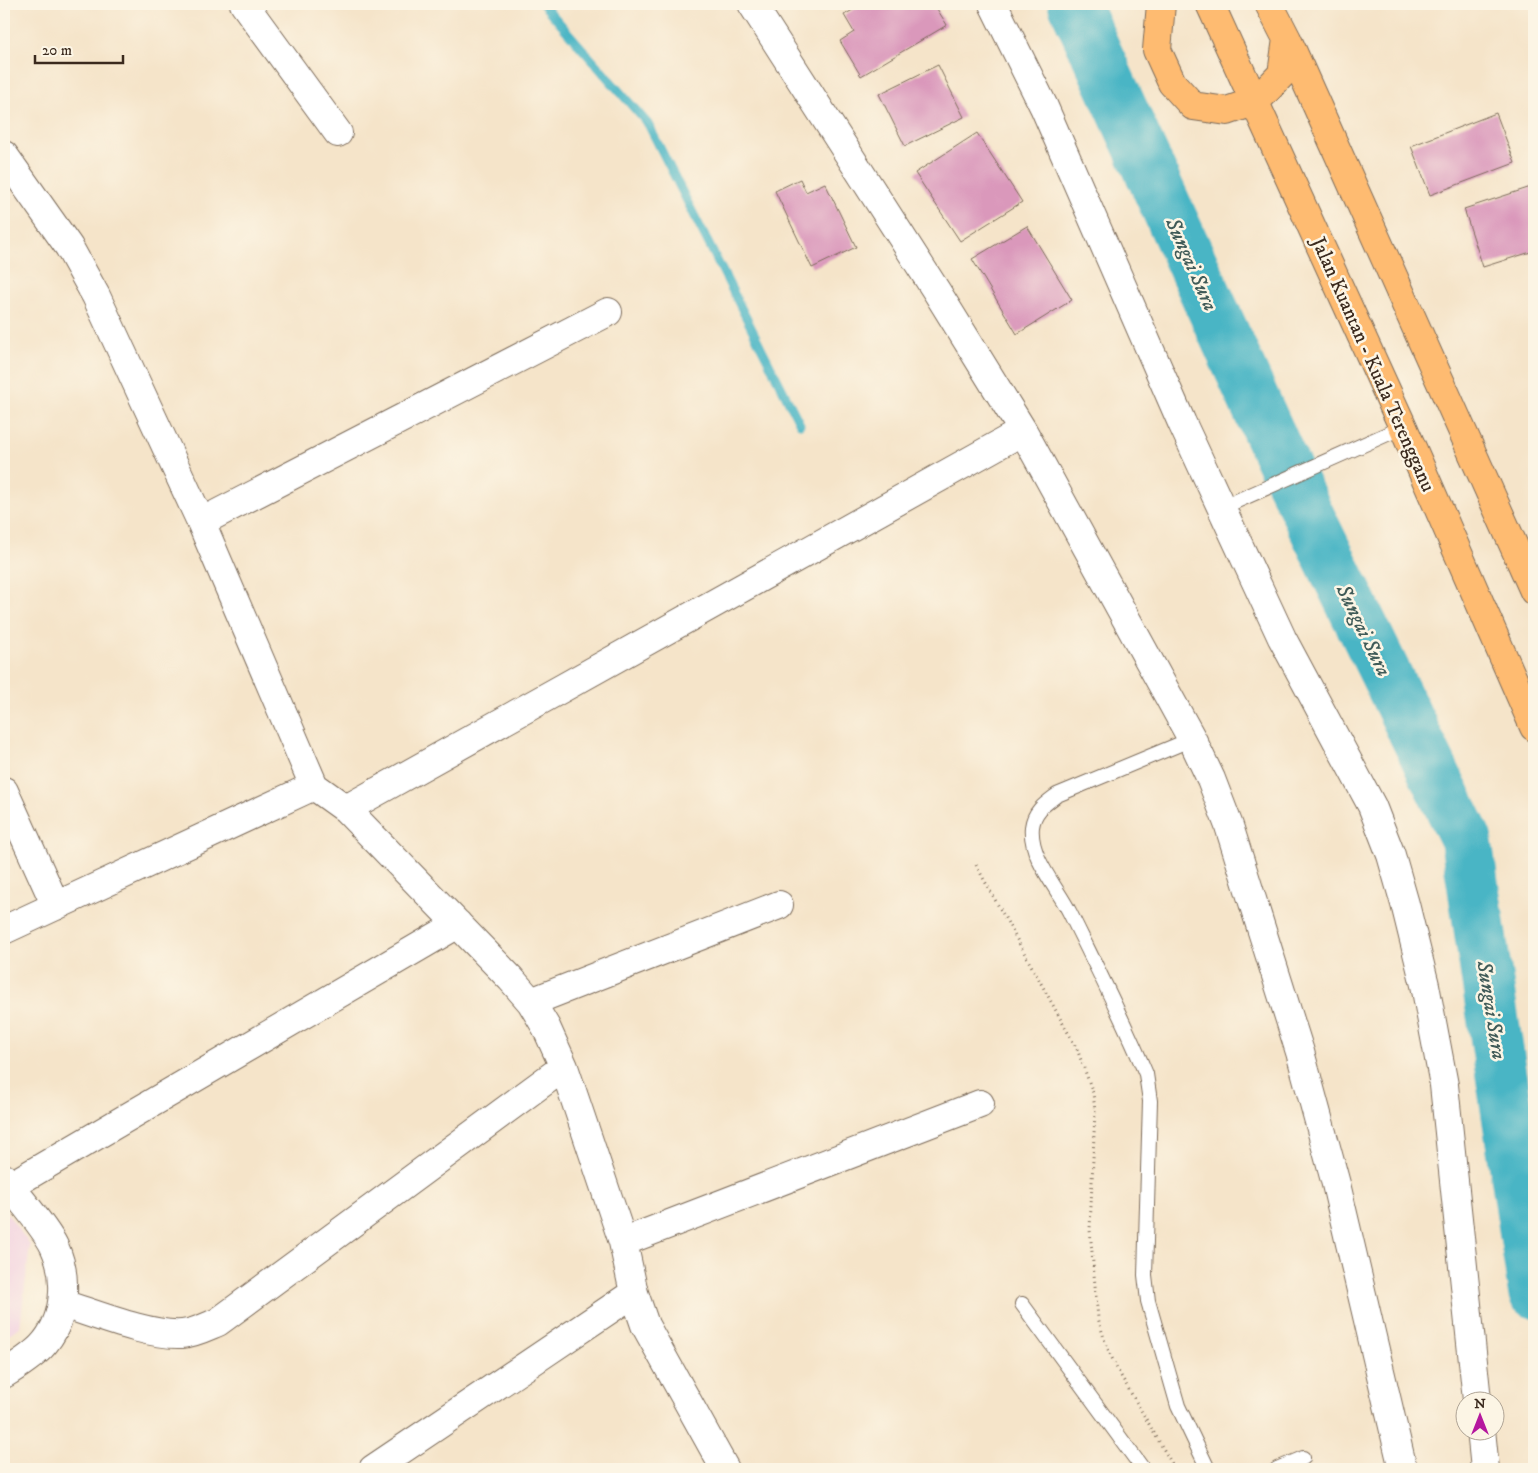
<svg xmlns="http://www.w3.org/2000/svg" width="1538" height="1473" viewBox="0 0 1538 1473" font-family="'IM FELL DW Pica',serif">
  <style>
    .built { fill: #f2cfe1 }
    .lines { fill: none; stroke-linecap: round; stroke-linejoin: round }
    .stream { stroke: #49b5c5; stroke-width: 9 }
    .river { stroke: #49b5c5; stroke-width: 52 }
    .building { fill: #da98bb }
    .service-casing { stroke: #7c6b5a; stroke-width: 16 }
    .minor-casing { stroke: #7c6b5a; stroke-width: 30 }
    .tertiary-casing { stroke: #7c6b5a; stroke-width: 30 }
    .trunk-casing { stroke: #7c6b5a; stroke-width: 30 }
    .path { stroke: #7c6b5a; stroke-width: 3; stroke-dasharray: 1 4; stroke-linecap: butt }
    .service { stroke: #fff; stroke-width: 14 }
    .minor { stroke: #fff; stroke-width: 28 }
    .tertiary { stroke: #fff; stroke-width: 28 }
    .trunk { stroke: #febb71; stroke-width: 28 }
    .labels { text-anchor: middle; stroke-width: 5; stroke-linejoin: round; paint-order: stroke }
    .street-label { font-size: 20px; fill: #3b2a1e; stroke: #fcf5e5 }
    .water-label { font-size: 21px; font-style: italic; fill: #405b58; stroke: #fcf5e5 }
  </style>
  <rect width="100%" height="100%" fill="#fcf5e5"/>
  <filter id="ink" filterUnits="userSpaceOnUse"><feTurbulence type="fractalNoise" baseFrequency=".02" numOctaves="2"/><feDisplacementMap in="SourceGraphic" scale="10" xChannelSelector="R" yChannelSelector="G"/><feConvolveMatrix kernelMatrix="1 2 1 2 8 2 1 2 1" color-interpolation-filters="sRGB"/></filter>
  <filter id="wash" filterUnits="userSpaceOnUse"><feTurbulence type="fractalNoise" baseFrequency=".0096" numOctaves="4" result="noise"/><feDisplacementMap in="SourceGraphic" scale="20" xChannelSelector="R" yChannelSelector="G"/><feGaussianBlur stdDeviation="1.12" result="paint"/><feColorMatrix in="noise" values="0 0 0 0 0 0 0 0 0 0 0 0 0 0 0 0 0 1.4 0 .05"/><feComposite in="paint" operator="in"/></filter>
  <g filter="url(#wash)">
    <rect width="100%" height="100%" fill="#f5e4c9"/>
    <!-- built -->
    <path class="built" d="M4,1209L30,1245L20,1327L4,1337Z"/>
    <g class="lines">
      <!-- stream -->
      <path class="stream" d="M543,4L648,124L800,424"/>
      <!-- river -->
      <path class="river" d="M1074,4L1280,457L1466,839L1534,1292"/>
    </g>
    <g id="blocks">
      <!-- building -->
      <path class="building" d="M863,4H934L947,25L861,76L840,41L854,32L844,15Z
        M938,65L964,117L905,146L879,94Z
        M1496,113L1515,163L1430,195L1411,146Z
        M977,133L1022,202L960,241L915,173Z
        M800,179L806,192L825,183L856,247L812,268L775,191Z
        M1534,186V251L1483,267L1464,209Z
        M1027,226L1072,300L1017,334L972,259Z"/>
    </g>
  </g>
  <g filter="url(#ink)">
    <use href="#blocks" fill-opacity="0" stroke="#7c6b5a" stroke-width="1"/>
    <g class="lines">
      <defs>
        <path id="service" d="M1221,508L1403,427
          M1192,739L1057,795C1045,804 1034,811 1032,827C1029,857 1057,887 1070,913C1096,966 1123,1019 1146,1074L1150,1101L1145,1275L1148,1301L1178,1406L1208,1469
          M1022,1304L1143,1469
          M1277,1469L1303,1458"/>
        <path id="minor" d="M244,4L338,133
          M752,4L937,292L1023,431L1192,739L1211,779L1229,826L1300,1052L1336,1184L1403,1469
          M993,4L1044,107L1182,423L1282,638L1372,806L1391,855L1405,904L1425,985L1444,1085L1477,1400
          M4,155L69,247L96,296L201,522L314,786L346,809L511,979L531,1002L546,1027L564,1067L623,1242L634,1293L645,1325L725,1469
          M201,522L608,312
          M4,791L56,906
          M346,809L1023,431
          M4,930L314,786
          M531,1002L779,905
          M10,1186L458,924
          M623,1242L980,1104
          M63,1304C95,1314 149,1336 182,1334C195,1333 206,1327 218,1322L564,1067
          M1481,1430L1485,1469
          M373,1469L634,1293"/>
        <path id="tertiary" d="M4,1178C17,1196 45,1227 54,1246C69,1278 66,1321 41,1347C30,1358 17,1366 4,1374"/>
        <path id="trunk" d="M1161,4L1157,50L1172,83L1193,106L1227,111L1256,101L1282,74L1287,39
          M1210,4L1403,427L1534,727
          M1269,4L1287,39L1534,591"/>
      </defs>
      <!-- service casing -->
      <use href="#service" class="service-casing"/>
      <!-- minor casing -->
      <use href="#minor" class="minor-casing"/>
      <!-- tertiary casing -->
      <use href="#tertiary" class="tertiary-casing"/>
      <!-- trunk casing -->
      <use href="#trunk" class="trunk-casing"/>
      <!-- path -->
      <path class="path" d="M976,865L1077,1049L1093,1093L1095,1111L1090,1230L1098,1318L1106,1345L1117,1369L1175,1469"/>
      <!-- service -->
      <use href="#service" class="service"/>
      <!-- minor -->
      <use href="#minor" class="minor"/>
      <!-- tertiary -->
      <use href="#tertiary" class="tertiary"/>
      <!-- trunk -->
      <use href="#trunk" class="trunk"/>
    </g>
  </g>
  <g class="labels">
    <!-- street labels -->
    <g class="street-label">
      <text transform="translate(1374 364) rotate(66)" y="7">Jalan Kuantan - Kuala Terengganu</text>
    </g>
    <!-- water labels -->
    <g class="water-label">
      <text transform="translate(1192 264) rotate(66)" y="7">Sungai Sura</text>
      <text transform="translate(1364 630) rotate(64)" y="7">Sungai Sura</text>
      <text transform="translate(1492 1010) rotate(81)" y="7">Sungai Sura</text>
    </g>
  </g>
  <!-- margin -->
  <rect width="1538" height="1473" fill="none" stroke="#fcf5e5" stroke-width="20"/>
  <!-- north arrow -->
  <g transform="translate(1480 1416)"><circle r="24" fill="#fcf5e5" stroke="#afa495"/>
  <path d="M0-4L9 19L0 12L-9 19Z" fill="#b5179e"/>
  <text y="-8" font-size="14" font-weight="bold" text-anchor="middle" fill="#3b2a1e">N</text>
  </g>
  <!-- scale -->
  <path d="M35 55v8h88v-8" fill="none" stroke="#3b2a1e" stroke-width="2.5"/>
  <text x="42" y="55" font-size="15" fill="#3b2a1e" stroke="#fcf5e5" stroke-width="4" paint-order="stroke">20 m</text>
</svg>
